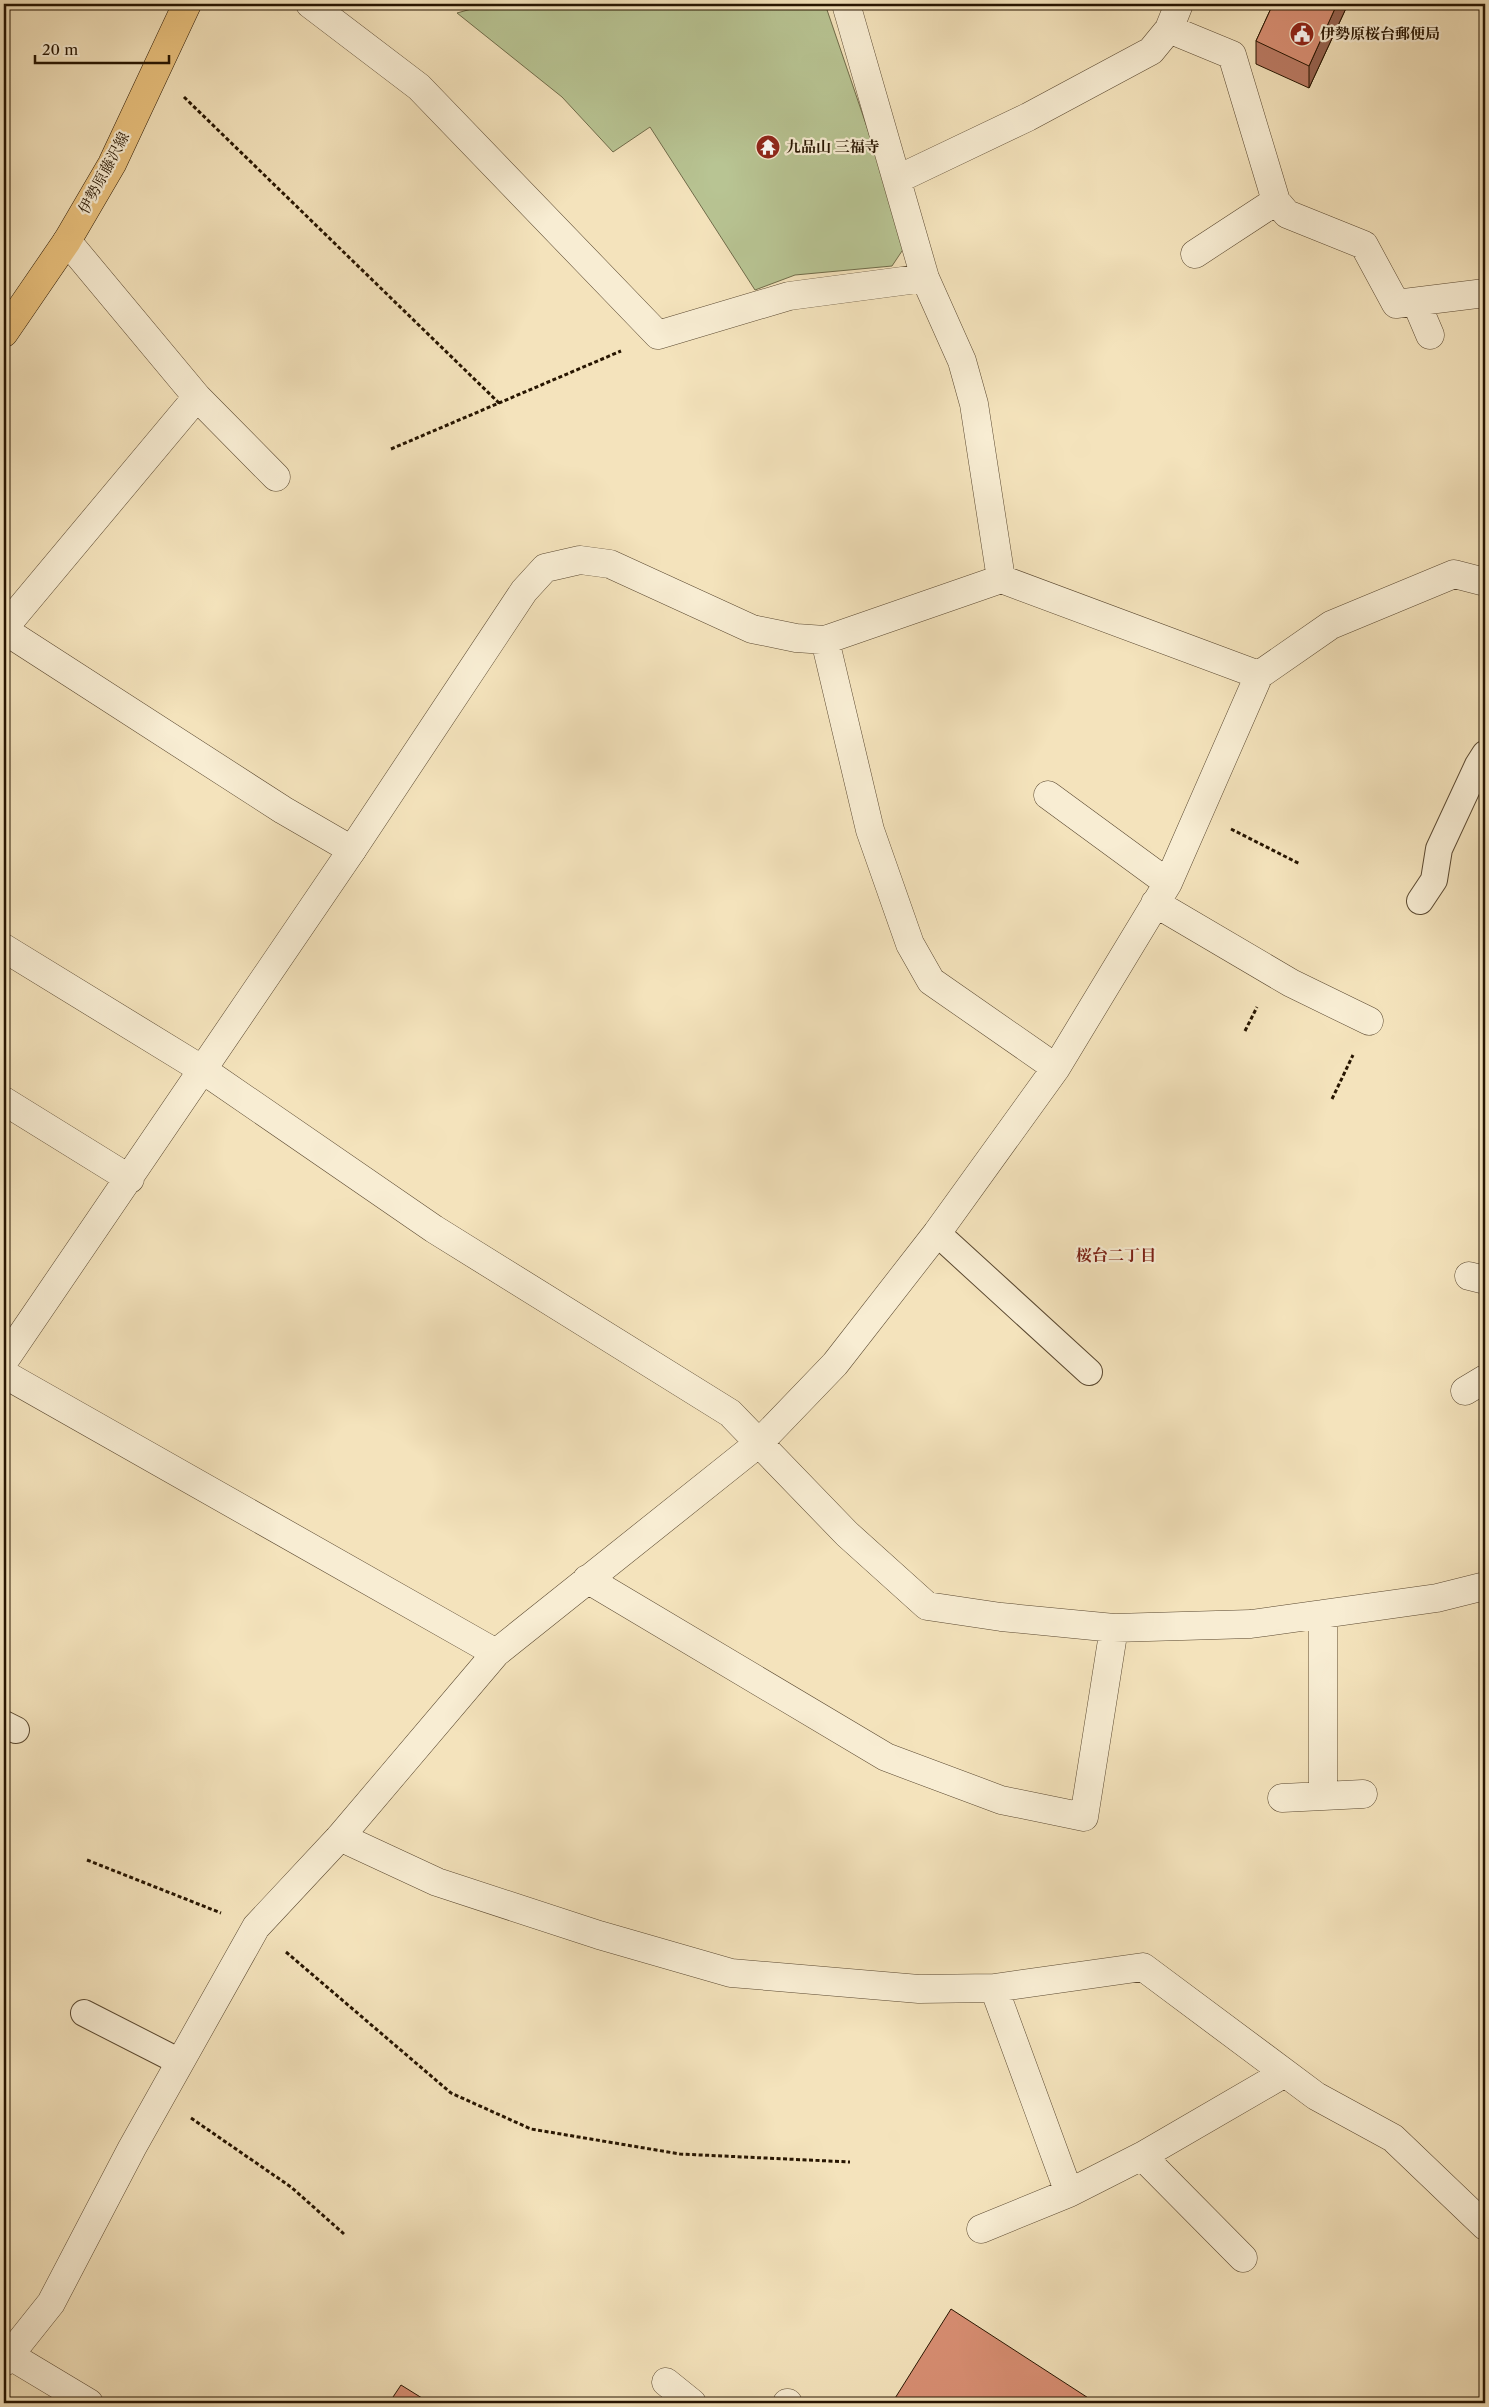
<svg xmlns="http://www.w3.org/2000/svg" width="1489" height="2407" viewBox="0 0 1489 2407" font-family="'Libre Caslon Text','Noto Serif JP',serif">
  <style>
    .green { fill: #b8c493; stroke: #706c4a }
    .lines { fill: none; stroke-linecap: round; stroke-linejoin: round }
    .service-casing { stroke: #5a4830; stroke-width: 28 }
    .minor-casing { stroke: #5a4830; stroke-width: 29 }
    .tertiary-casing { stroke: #5a4830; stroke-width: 29 }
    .primary-casing { stroke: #271501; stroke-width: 29 }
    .path { stroke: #271501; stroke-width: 3; stroke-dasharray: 4 2.5; stroke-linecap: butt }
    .service { stroke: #f8edd3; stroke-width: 26 }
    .minor { stroke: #f8edd3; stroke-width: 28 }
    .tertiary { stroke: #f8edd3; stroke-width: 28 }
    .primary { stroke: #eac27e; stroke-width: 28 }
    .wall { fill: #bb7b64; stroke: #271501 }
    .shaded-wall { fill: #986451; stroke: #271501 }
    .building { fill: #d98f74; stroke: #271501 }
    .labels { text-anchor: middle; stroke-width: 4.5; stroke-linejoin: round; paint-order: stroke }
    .poi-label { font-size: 15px; font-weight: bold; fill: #271501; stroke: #f8edd3; text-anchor: start }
    .street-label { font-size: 15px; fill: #271501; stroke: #f8edd3 }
    .neighbourhood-label { font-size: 16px; font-weight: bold; fill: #7a1f14; stroke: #f8edd3 }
  </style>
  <rect width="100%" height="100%" fill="#f4e3bc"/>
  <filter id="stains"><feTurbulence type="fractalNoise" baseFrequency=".004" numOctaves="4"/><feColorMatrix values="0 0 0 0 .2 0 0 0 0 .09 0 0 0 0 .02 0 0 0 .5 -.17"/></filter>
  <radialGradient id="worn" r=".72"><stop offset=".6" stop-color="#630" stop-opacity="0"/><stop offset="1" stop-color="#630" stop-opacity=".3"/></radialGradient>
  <!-- green -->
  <path class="green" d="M489,4H825L872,142L904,248L892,266L795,275L755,290L650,127L613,152L562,97L457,13Z"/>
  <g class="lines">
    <defs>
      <path id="service" d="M1420,901L1434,880L1439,849L1478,765L1485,754
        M937,1233L1089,1372
        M4,1724L16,1730
        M84,2013L180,2062"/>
      <path id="minor" d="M310,4L419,87L658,335L789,296L925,278
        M1169,29L1232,55L1276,201L1287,214L1364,245L1396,304L1485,293
        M898,179L1028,117L1151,51L1169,29L1179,4
        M1195,254L1276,201
        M1416,302L1430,335
        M197,397L276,477
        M1001,579L1259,675L1331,625L1454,574L1485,582
        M4,628L197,397L67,241
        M825,640L870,830L910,944L931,981L1056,1068
        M1048,795L1168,883
        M1155,903L1291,983L1369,1021
        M4,948L203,1070L434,1229L730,1413L847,1534L927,1606L1001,1617L1114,1628L1251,1624L1437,1598L1485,1586
        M4,1101L130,1179
        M1469,1276L1485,1280
        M4,1361L352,850L524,591L545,568L580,560L610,564L752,629L796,638L825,640L1001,579L974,404L962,361L925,278L846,4
        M4,1374L496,1653
        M1465,1391L1485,1379
        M587,1579L886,1757L1001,1800L1084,1817L1114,1628
        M1323,1614V1796L1363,1794
        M1282,1798L1323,1796
        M340,1837L437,1882L599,1935L731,1973L919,1989L994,1988L1143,1967L1316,2096L1393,2138L1485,2226
        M994,1988L1069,2193L1142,2156L1285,2073
        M1142,2156L1243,2258
        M981,2229L1069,2193
        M4,2362L51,2303L132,2148L256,1927L340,1837L496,1653L759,1443L835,1364L937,1233L1056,1068L1168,883L1259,675
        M666,2382L692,2403
        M787,2403H788"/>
      <path id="tertiary" d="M4,630L283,810L352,850
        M4,2352L89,2403"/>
      <path id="primary" d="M4,333L67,241L112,164L187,4"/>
    </defs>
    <!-- service casing -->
    <use href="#service" class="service-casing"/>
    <!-- minor casing -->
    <use href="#minor" class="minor-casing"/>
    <!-- tertiary casing -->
    <use href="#tertiary" class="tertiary-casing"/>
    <!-- primary casing -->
    <use href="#primary" class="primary-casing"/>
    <!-- path -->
    <path class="path" d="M184,97L499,403
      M391,449L621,351
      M1231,829L1300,864
      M1245,1031L1257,1007
      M1332,1099L1353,1055
      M87,1860L221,1913
      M286,1952L451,2093L531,2129L680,2154L850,2162
      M191,2118L291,2187L344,2234"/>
    <!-- service -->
    <use href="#service" class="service"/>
    <!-- minor -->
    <use href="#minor" class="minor"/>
    <!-- tertiary -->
    <use href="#tertiary" class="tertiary"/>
    <!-- primary -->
    <use href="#primary" class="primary"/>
  </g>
  <!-- wall -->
  <path class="wall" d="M1273,4H1348L1309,88L1256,64V41Z"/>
  <!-- shaded-wall -->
  <path class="shaded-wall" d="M1337,4H1348L1309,88V66Z"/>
  <!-- building -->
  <path class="building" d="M1273,4H1337L1309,66L1256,41Z
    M951,2309L1096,2403H892Z
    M401,2385L430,2403H389Z"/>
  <!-- icons -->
  <defs>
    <symbol id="civic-disc" viewBox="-11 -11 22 22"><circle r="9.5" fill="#8f2418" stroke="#f8edd3"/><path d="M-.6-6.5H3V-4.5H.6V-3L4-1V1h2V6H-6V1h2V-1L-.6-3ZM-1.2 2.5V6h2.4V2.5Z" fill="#fff"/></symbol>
    <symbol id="temple-disc" viewBox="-11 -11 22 22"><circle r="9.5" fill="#8f2418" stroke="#f8edd3"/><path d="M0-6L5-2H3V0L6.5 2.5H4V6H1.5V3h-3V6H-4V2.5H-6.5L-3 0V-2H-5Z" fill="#fff"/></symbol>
  </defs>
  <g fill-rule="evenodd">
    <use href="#civic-disc" x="1288" y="20" width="28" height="28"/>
    <use href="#temple-disc" x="754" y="133" width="28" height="28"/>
  </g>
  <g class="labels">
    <!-- poi labels -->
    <g class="poi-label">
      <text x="1320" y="39">伊勢原桜台郵便局</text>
      <text x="786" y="152">九品山 三福寺</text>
    </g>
    <!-- street labels -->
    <g class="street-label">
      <text transform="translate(104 173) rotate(-62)" y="5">伊勢原藤沢線</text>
    </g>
    <!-- neighbourhood labels -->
    <g class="neighbourhood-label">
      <text x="1116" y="1261">桜台二丁目</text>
    </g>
  </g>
  <!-- margin -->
  <rect width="1489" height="2407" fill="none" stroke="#f4e3bc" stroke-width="20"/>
  <rect x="5" y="5" width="1479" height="2397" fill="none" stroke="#271501" stroke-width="2.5"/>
  <rect x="10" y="10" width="1469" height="2387" fill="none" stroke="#271501"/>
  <!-- scale -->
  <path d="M35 55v8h134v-8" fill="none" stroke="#271501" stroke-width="2.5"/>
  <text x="42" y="55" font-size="15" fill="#271501" stroke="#f8edd3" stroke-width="4" paint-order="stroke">20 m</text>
  <rect width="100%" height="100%" filter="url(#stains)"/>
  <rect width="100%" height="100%" fill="url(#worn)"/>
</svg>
